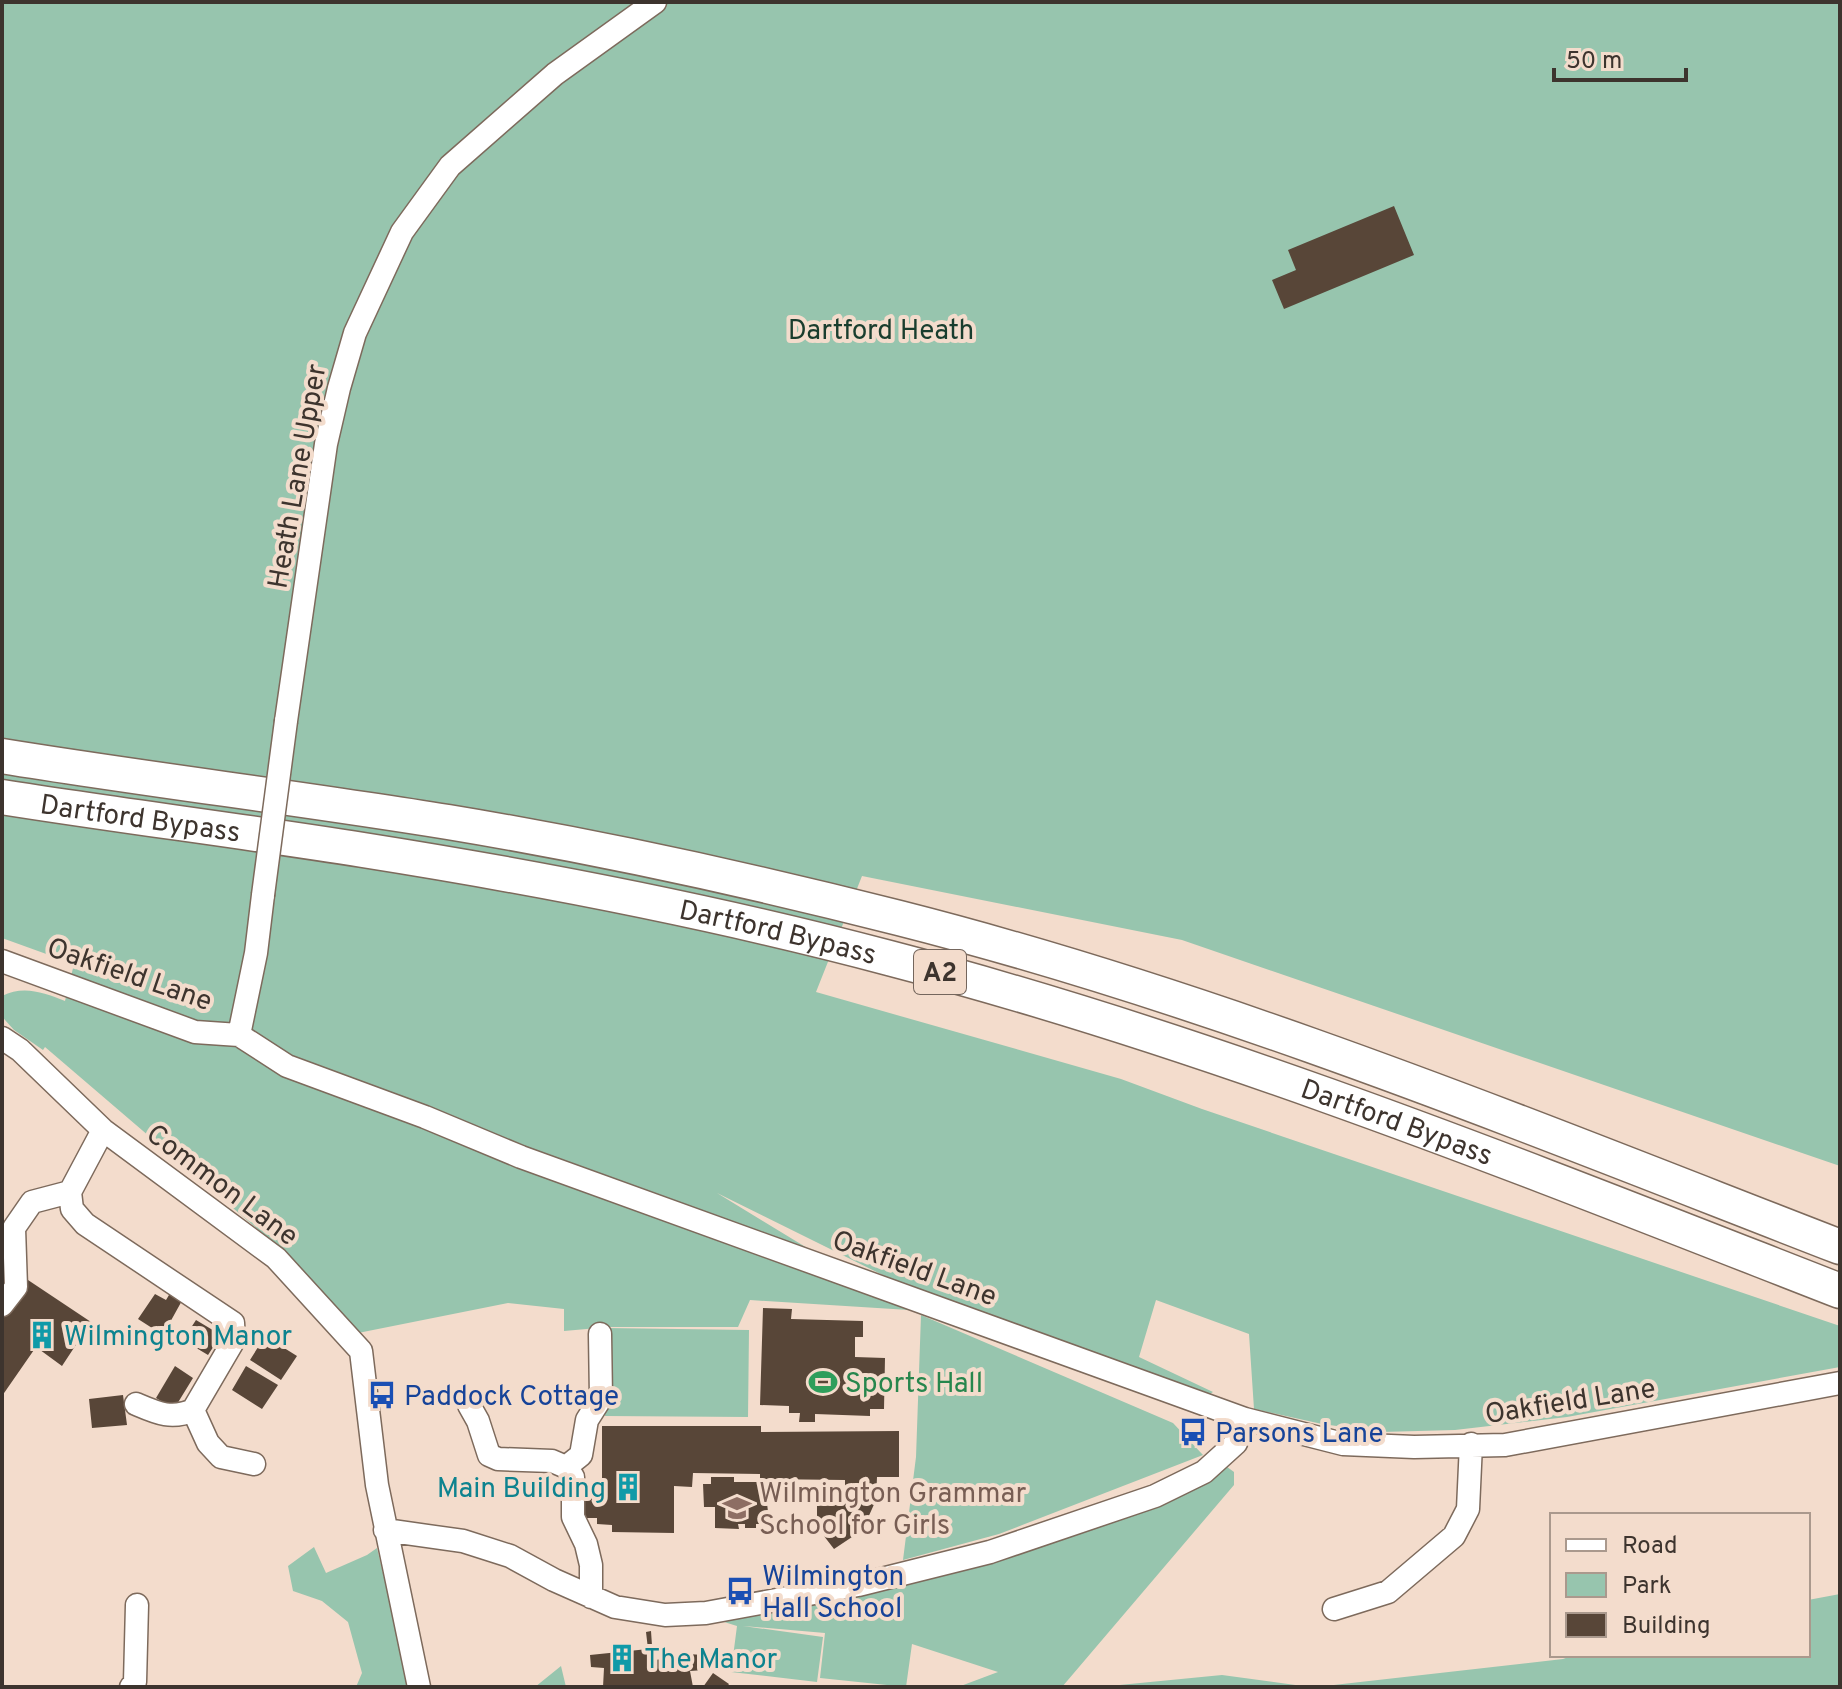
<svg xmlns="http://www.w3.org/2000/svg" width="1842" height="1689" viewBox="0 0 1842 1689" font-family="Overpass,sans-serif">
  <style>
    .green { fill: #97c5ae }
    .building { fill: #584638 }
    .lines { fill: none; stroke-linecap: round; stroke-linejoin: round }
    .minor-casing { stroke: #7d6a5c; stroke-width: 25 }
    .highway-casing { stroke: #7d6a5c; stroke-width: 37 }
    .minor { stroke: #fff; stroke-width: 22 }
    .highway { stroke: #fff; stroke-width: 34 }
    .minor-bridge-casing { stroke: #7d6a5c; stroke-width: 25; stroke-linecap: butt }
    .minor-bridge { stroke: #fff; stroke-width: 22 }
    .labels { text-anchor: middle; stroke-width: 8; stroke-linejoin: round; paint-order: stroke }
    .shield { fill: #f3dccc; stroke: #74665d; stroke-width: 2 }
    .shield-label { font-size: 26px; font-weight: bold; fill: #3d342e }
    .park-label { font-size: 28px; fill: #193d2e; stroke: #f3dccc }
    .street-label { font-size: 28px; fill: #3d342e; stroke: #f3dccc }
    .culture-label { font-size: 28px; fill: #0d838f; stroke: #f3dccc; text-anchor: start }
    .leisure-label { font-size: 28px; fill: #27864d; stroke: #f3dccc; text-anchor: start }
    .transit-label { font-size: 28px; fill: #164399; stroke: #f3dccc; text-anchor: start }
    .education-label { font-size: 28px; fill: #785e54; stroke: #f3dccc; text-anchor: start }
  </style>
  <rect width="100%" height="100%" fill="#f3dccc"/>
  <!-- green -->
  <path class="green" d="M2,2H1840V1166L1182,940L862,876L816,992L1121,1079L1202,1109L1840,1326V1367L1567,1417L1455,1430L1381,1432L1322,1424L1254,1409L1249,1334L1156,1300L1139,1357L1213,1392L1210,1394L1026,1332L911,1289L717,1193L909,1310L750,1300L738,1327H609L564,1331V1309L508,1303L358,1333L276,1245L45,1047L43,1050L14,1030L5,1020L2,1016V996C24,985 44,993 65,1001L74,964L2,938Z
    M921,1315L1173,1423L1203,1455L999,1534L903,1560L916,1457Z
    M606,1328L749,1330L748,1417L605,1416Z
    M1223,1464L1234,1472V1485L1062,1687H958L998,1672L912,1644L906,1687L820,1678L825,1633L743,1626L823,1637L817,1682L731,1672L737,1626L721,1621L752,1613L859,1597L991,1556Z
    M314,1547L326,1573L367,1555L377,1548L410,1687H356L362,1673L348,1622L322,1601L293,1591L288,1566Z
    M1840,1594V1687H1316L1563,1659L1574,1655H1808V1600Z
    M561,1666L566,1687H535Z
    M1222,1675L1310,1687H1099Z"/>
  <!-- building -->
  <path class="building" d="M1394,206L1414,255L1284,309L1272,280L1296,270L1288,250Z
    M28,1280L91,1322L62,1366L36,1347L2,1396V1316Z
    M172,1290L184,1297L163,1335L138,1319L155,1294L166,1300Z
    M763,1308L792,1309L791,1319L863,1321V1337H855V1357L885,1358L884,1409H870V1416L815,1414V1422H799L800,1413H789V1406L760,1405Z
    M196,1320L221,1335L208,1355L183,1340Z
    M265,1336L297,1356L281,1380L250,1360Z
    M175,1366L193,1378L174,1409L156,1398Z
    M246,1366L278,1385L262,1409L232,1390Z
    M123,1395L127,1425L92,1428L89,1399Z
    M602,1426H761V1432L899,1431V1477H877L876,1500L867,1520L852,1537L834,1549L817,1527V1495L845,1496V1480L760,1479V1474L693,1473L692,1487L674,1486V1533L612,1532V1525L597,1524V1518H582V1486L602,1487Z
    M711,1477H734V1482H761V1487H769V1500H764L767,1503L768,1512L763,1517V1524H756V1528H745V1524H738L739,1529L715,1528V1507H704L703,1484H711Z
    M651,1631L653,1660L687,1657L688,1654L703,1655L704,1670L690,1671L693,1687H603L604,1668L591,1667L590,1655L648,1649L646,1632Z
    M713,1673L729,1684L727,1687H703Z"/>
  <g class="lines">
    <defs>
      <path id="minor" d="M286,721L326,444L339,388L355,333L402,232L450,166L555,74L655,2
        M2,961L195,1032L239,1035L287,1066L425,1117L521,1157L1245,1419L1343,1444L1414,1447L1505,1445L1840,1383
        M239,1035L256,953L263,895
        M2,1038L20,1050L103,1130L276,1258L361,1351L377,1485L419,1687
        M103,1130L70,1192L72,1209L85,1224L233,1323L234,1340L193,1410
        M2,1305L16,1287L14,1228L32,1202L70,1192
        M136,1404C157,1413 172,1420 193,1410L208,1443L221,1457L254,1464
        M469,1405L478,1421L489,1455L498,1459L552,1461L566,1467L573,1477V1517L586,1544L591,1565V1597
        M566,1467L581,1455L587,1420L601,1398L600,1334
        M385,1530L463,1541L510,1556L554,1580L615,1607L665,1615L706,1613L858,1585L990,1552L1155,1496L1204,1472L1236,1443L1245,1419
        M1334,1609L1388,1592L1454,1536L1468,1509L1471,1444
        M131,1687L135,1682L137,1605"/>
      <g id="highway">
        <path d="M2,756C150,780 300,798 448,822C599,847 750,880 899,918C1222,1000 1530,1127 1840,1247"/>
        <path id="s1" d="M2,797C122,816 243,831 363,850C540,878 716,912 889,958C1215,1043 1527,1169 1840,1291"/>
      </g>
    </defs>
    <!-- minor casing -->
    <use href="#minor" class="minor-casing"/>
    <!-- highway casing -->
    <use href="#highway" class="highway-casing"/>
    <!-- minor -->
    <use href="#minor" class="minor"/>
    <!-- highway -->
    <use href="#highway" class="highway"/>
    <defs>
      <path id="minor-bridge" d="M263,895L286,721"/>
    </defs>
    <!-- minor-bridge casing -->
    <use href="#minor-bridge" class="minor-bridge-casing"/>
    <!-- minor-bridge -->
    <use href="#minor-bridge" class="minor-bridge"/>
  </g>
  <!-- icons -->
  <defs>
    <symbol id="building-bare" viewBox="-9 -9 18 18"><path d="M-4-6H4V6H1V3H-1V6H-4ZM-2.5-4.3h1.7v1.8h-1.7ZM.8-4.3h1.7v1.8H.8ZM-2.5-1h1.7V.8h-1.7ZM.8-1h1.7V.8H.8Z" fill="#0f9aa8" stroke="#f3dccc" stroke-width="2.5" paint-order="stroke"/></symbol>
    <symbol id="stadium-bare" viewBox="-9 -9 18 18"><path d="M0-5a6.5 5 0 1 0 0 10a6.5 5 0 1 0 0-10ZM-3.5-1.8h7v3.6h-7Z" fill="#2e9e5b" stroke="#f3dccc" stroke-width="2.5" paint-order="stroke"/></symbol>
    <symbol id="bus-bare" viewBox="-9 -9 18 18"><path d="M-5-6H5V4H4V6H2V4H-2V6H-4V4H-5ZM-3.5-4V0h7V-4ZM-3.5 1.2v1.5H-2V1.2ZM2 1.2v1.5H3.5V1.2Z" fill="#1a4fb4" stroke="#f3dccc" stroke-width="2.5" paint-order="stroke"/></symbol>
    <symbol id="school-bare" viewBox="-9 -9 18 18"><path d="M0-5L7-2L0 1L-7-2ZM-4 1L0 2.5L4 1V4Q0 6-4 4Z" fill="#8d6e63" stroke="#f3dccc" stroke-width="2.5" paint-order="stroke"/></symbol>
  </defs>
  <g fill-rule="evenodd">
    <use href="#building-bare" x="22" y="1315" width="40" height="40"/>
    <use href="#stadium-bare" x="803" y="1362" width="40" height="40"/>
    <use href="#bus-bare" x="362" y="1375" width="40" height="40"/>
    <use href="#bus-bare" x="1173" y="1412" width="40" height="40"/>
    <use href="#building-bare" x="608" y="1467" width="40" height="40"/>
    <use href="#school-bare" x="717" y="1488" width="40" height="40"/>
    <use href="#bus-bare" x="720" y="1571" width="40" height="40"/>
    <use href="#building-bare" x="602" y="1638" width="40" height="40"/>
  </g>
  <g class="labels">
    <!-- shield labels -->
    <rect class="shield" x="914" y="950" width="52" height="44" rx="6"/>
    <g class="shield-label">
      <text x="940" y="981">A2</text>
    </g>
    <!-- park labels -->
    <g class="park-label">
      <text x="881" y="339">Dartford Heath</text>
    </g>
    <!-- street labels -->
    <g class="street-label">
      <text transform="translate(296 476) rotate(-80)" y="10">Heath Lane Upper</text>
      <text dy="10" stroke="none"><textPath href="#s1" startOffset="140">Dartford Bypass</textPath></text>
      <text dy="10" stroke="none"><textPath href="#s1" startOffset="788">Dartford Bypass</textPath></text>
      <text transform="translate(130 973) rotate(19)" y="10">Oakfield Lane</text>
      <text dy="10" stroke="none"><textPath href="#s1" startOffset="1436">Dartford Bypass</textPath></text>
      <text transform="translate(223 1184) rotate(37)" y="10">Common Lane</text>
      <text transform="translate(915 1267) rotate(20)" y="10">Oakfield Lane</text>
      <text transform="translate(1570 1400) rotate(-9)" y="10">Oakfield Lane</text>
    </g>
    <!-- culture labels -->
    <g class="culture-label">
      <text x="64" y="1345">Wilmington Manor</text>
      <text x="606" y="1497" text-anchor="end">Main Building</text>
      <text x="644" y="1668">The Manor</text>
    </g>
    <!-- leisure labels -->
    <g class="leisure-label">
      <text x="845" y="1392">Sports Hall</text>
    </g>
    <!-- transit labels -->
    <g class="transit-label">
      <text x="404" y="1405">Paddock Cottage</text>
      <text x="1215" y="1442">Parsons Lane</text>
      <text x="762" y="1585">Wilmington<tspan x="762" dy="32">Hall School</tspan></text>
    </g>
    <!-- education labels -->
    <g class="education-label">
      <text x="759" y="1502">Wilmington Grammar<tspan x="759" dy="32">School for Girls</tspan></text>
    </g>
  </g>
  <!-- border -->
  <rect width="1842" height="1689" fill="none" stroke="#3d342e" stroke-width="8"/>
  <!-- legend -->
  <rect x="1550" y="1513" width="260" height="144" fill="#f3dccc" stroke="#aa998d" stroke-width="2"/>
  <rect x="1566" y="1539" width="40" height="12" fill="#ffffff" stroke="#aa998d" stroke-width="2"/>
  <text x="1622" y="1553" font-size="24" fill="#3d342e">Road</text>
  <rect x="1566" y="1573" width="40" height="24" fill="#97c5ae" stroke="#aa998d" stroke-width="2"/>
  <text x="1622" y="1593" font-size="24" fill="#3d342e">Park</text>
  <rect x="1566" y="1613" width="40" height="24" fill="#584638" stroke="#aa998d" stroke-width="2"/>
  <text x="1622" y="1633" font-size="24" fill="#3d342e">Building</text>
  <!-- scale -->
  <path d="M1554 68v12h132v-12" fill="none" stroke="#3d342e" stroke-width="4"/>
  <text x="1566" y="68" font-size="24" fill="#3d342e" stroke="#f3dccc" stroke-width="6" paint-order="stroke">50 m</text>
</svg>
